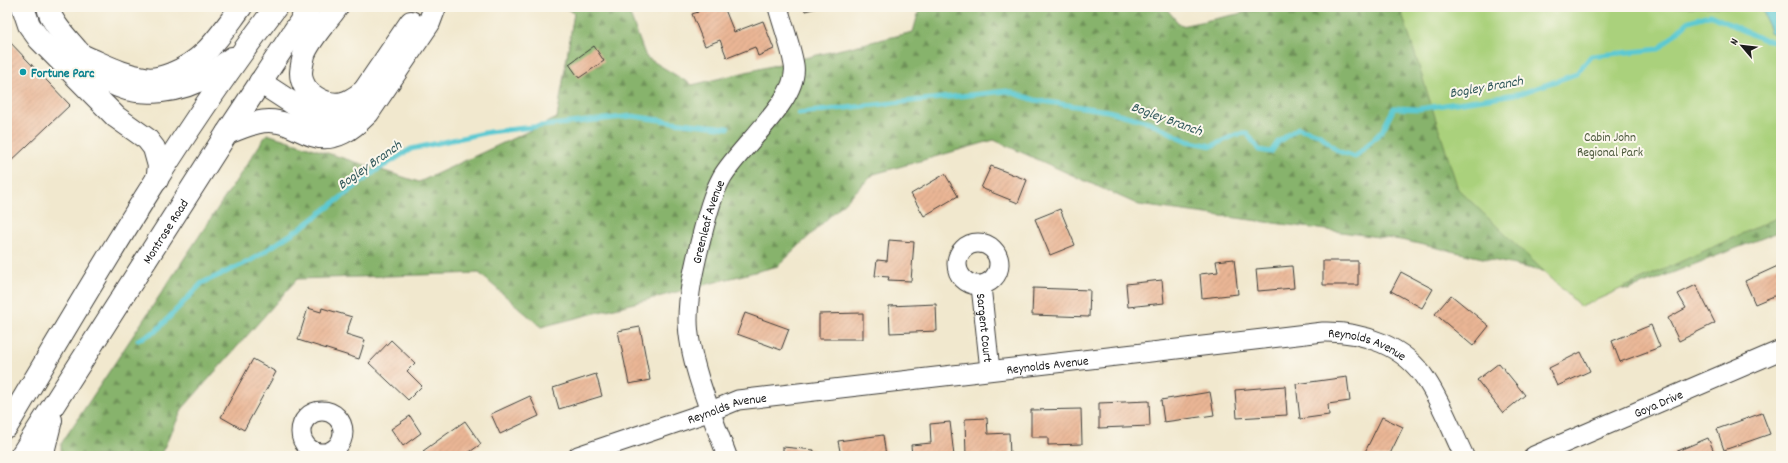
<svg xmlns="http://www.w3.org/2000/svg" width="1788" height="463" viewBox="0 0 1788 463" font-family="Dekko,sans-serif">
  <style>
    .forest { fill: url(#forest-firs); stroke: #526844 }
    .park { fill: #aad17c; stroke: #63764c }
    .water { fill: #5cc9d2; stroke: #3c7277 }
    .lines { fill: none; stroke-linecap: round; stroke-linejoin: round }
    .stream { stroke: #5cc9d2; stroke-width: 5 }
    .building { fill: url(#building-hatch) }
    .street-casing { stroke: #3c3b37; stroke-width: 21 }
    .primary-casing { stroke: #3c3b37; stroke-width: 24 }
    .highway-casing { stroke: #3c3b37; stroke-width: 24 }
    .street { stroke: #fff; stroke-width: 19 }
    .primary { stroke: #fff; stroke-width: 22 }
    .highway { stroke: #fff; stroke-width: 22 }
    .culture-dot { fill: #0f9aa8; stroke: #fbf7ec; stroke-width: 1.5 }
    .labels { text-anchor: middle; stroke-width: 4; stroke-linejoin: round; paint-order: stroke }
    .culture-label { font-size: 13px; font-weight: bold; fill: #0d838f; stroke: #fbf7ec; text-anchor: start }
    .park-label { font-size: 13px; fill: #4e5b3e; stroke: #fbf7ec }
    .street-label { font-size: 13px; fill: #1c1c1c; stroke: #fbf7ec }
    .water-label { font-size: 14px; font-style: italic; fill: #32595c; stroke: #fbf7ec }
  </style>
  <defs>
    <pattern id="forest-firs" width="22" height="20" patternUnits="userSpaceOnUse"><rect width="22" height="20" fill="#87b36c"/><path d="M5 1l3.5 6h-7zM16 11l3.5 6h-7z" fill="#6e9158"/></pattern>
    <pattern id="building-hatch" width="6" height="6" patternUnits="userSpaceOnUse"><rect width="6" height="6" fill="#eab695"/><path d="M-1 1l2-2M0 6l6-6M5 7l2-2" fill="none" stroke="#c89c80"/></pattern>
  </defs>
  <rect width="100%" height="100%" fill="#fbf7ec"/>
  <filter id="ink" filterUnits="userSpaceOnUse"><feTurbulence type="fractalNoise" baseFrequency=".025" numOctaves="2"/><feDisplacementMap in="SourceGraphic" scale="8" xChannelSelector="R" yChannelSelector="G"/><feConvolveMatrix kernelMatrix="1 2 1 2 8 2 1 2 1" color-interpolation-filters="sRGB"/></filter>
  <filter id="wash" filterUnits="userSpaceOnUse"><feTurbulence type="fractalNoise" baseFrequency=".012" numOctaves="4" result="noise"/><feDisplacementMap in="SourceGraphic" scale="16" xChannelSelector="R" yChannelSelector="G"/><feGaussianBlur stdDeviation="0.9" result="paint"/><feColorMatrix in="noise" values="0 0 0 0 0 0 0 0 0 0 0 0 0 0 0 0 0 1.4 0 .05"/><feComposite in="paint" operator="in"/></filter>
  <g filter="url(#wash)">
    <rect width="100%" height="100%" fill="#f1e8ce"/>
    <!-- forest -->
    <path class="forest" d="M564,7H627L646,57L692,85L913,32L920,7H1165L1181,26L1271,7H1781V231L1628,290L1401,240L1139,205L994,140L874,174L778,266L541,327L479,273L297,279L183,408L160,456H61V444L267,134L419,182L557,118L574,13Z"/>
    <!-- park -->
    <path class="park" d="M1400,7H1781V216L1581,307L1458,189Z"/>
    <!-- water -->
    <path class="water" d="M1762,7H1781V38L1770,32Z"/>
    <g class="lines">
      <!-- stream -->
      <path class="stream" d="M799,113L1007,91L1035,100L1108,111L1149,122L1187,141L1212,146L1235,135L1247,133L1259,150L1271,152L1278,142L1298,128L1319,134L1338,151L1355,157L1382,131L1394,108L1418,109L1522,93L1576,74L1591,56L1659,49L1689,21L1710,15L1762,39L1781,42
        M138,340L156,331L202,283L250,261L305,225L377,170L411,149L489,132L632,116L673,122L728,128"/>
    </g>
    <g id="blocks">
      <!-- building -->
      <path class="building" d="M696,7H724L734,32L763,21L774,49L758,56L755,47L727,58L720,40L705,46L692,14L698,12Z
        M804,7H817V8L805,11Z
        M7,39L70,105L7,165Z
        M594,46L604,61L579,78L569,64Z
        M991,166L1027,180L1018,203L981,188Z
        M945,174L958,196L924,216L911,194Z
        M1060,209L1075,245L1050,255L1035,219Z
        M889,240L914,242L911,281L888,280L889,277L875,276L877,260L887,261Z
        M1234,259L1238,294L1202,298L1200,274L1218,272L1216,261Z
        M1323,261H1358V285H1323Z
        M1780,265L1781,293L1755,304L1745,281Z
        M1292,266L1294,288L1258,291L1256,269Z
        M1401,272L1433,289L1422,308L1391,291Z
        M1162,280L1164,303L1128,307L1126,284Z
        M1696,285L1715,323L1679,341L1668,318L1686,308L1678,294Z
        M1033,288L1090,290L1089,317L1032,315Z
        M1451,295L1489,326L1473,346L1435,314Z
        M936,304L937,331L890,333L889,306Z
        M308,308L321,312L322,308L352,317L346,334L365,340L359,359L298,340Z
        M745,313L789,329L781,350L737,334Z
        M863,313V339H819V314Z
        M1651,325L1660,347L1620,362L1612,341Z
        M640,327L650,380L629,384L618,331Z
        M391,340L415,363L407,371L422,386L408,400L369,363Z
        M1581,352L1590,371L1557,386L1549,368Z
        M253,359L276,372L244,430L221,417Z
        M1499,363L1525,395L1503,413L1477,380Z
        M596,374L602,396L559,409L553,388Z
        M1347,377L1350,401L1328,404L1329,415L1300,419L1296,384Z
        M1285,386L1287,415L1237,418L1235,390Z
        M1210,392L1214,415L1164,422L1161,400Z
        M530,396L539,416L500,434L491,414Z
        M1149,401L1150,426L1099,428V403Z
        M1081,409L1082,444L1048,445V437H1031V410Z
        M1762,413L1770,434L1724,450L1717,429Z
        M410,416L421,433L403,446L391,429Z
        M1382,417L1403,427L1389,456H1363Z
        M987,418L988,434L1009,433L1010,456H966L965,419Z
        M465,421L481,444L464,456H426L423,451Z
        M950,422L954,456H912L911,445L931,443L930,424Z
        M883,435L886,456H841L838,441Z
        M1708,438L1716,456H1666Z
        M783,447L814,450L813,456H783Z"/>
    </g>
  </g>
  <g filter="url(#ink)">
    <use href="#blocks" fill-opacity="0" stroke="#3c3b37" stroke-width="1"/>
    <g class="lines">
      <defs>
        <g id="street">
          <circle cx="978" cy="264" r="21"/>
          <path id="s1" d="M981,286L990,370"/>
          <circle cx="322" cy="432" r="21"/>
          <path id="s2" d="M578,456L711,411L738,400L1323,332C1363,331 1405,346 1427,381C1442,404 1452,431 1464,456"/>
          <path id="s3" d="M727,456C713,418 688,360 688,320C688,294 694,268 700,243C706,220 711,197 722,177C739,147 800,99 794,65C791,46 783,26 778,7"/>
          <path id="s4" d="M1534,456L1781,350"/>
        </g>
        <g id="primary">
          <path d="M23,7L29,25L39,39L116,117L147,139L154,148L159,166L157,180"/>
          <path d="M48,7C51,23 67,38 77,50C87,61 96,73 110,82C138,99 182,92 209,75C217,70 224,64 232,58"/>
          <path d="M260,82L306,112L320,119H331L345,113L364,91L411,22"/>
          <path d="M227,133C244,127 260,118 278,122C290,124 300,131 312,135C335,143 353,128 368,113L429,23L435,7"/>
          <path d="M7,426C92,284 175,139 276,7"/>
          <path id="s5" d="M21,456L227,133L310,7"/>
          <path d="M42,456L51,420"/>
        </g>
        <path id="highway" d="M337,7C327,21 309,40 304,55C303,60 301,68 301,73C301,93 325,107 343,103C351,101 357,96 364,91
          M83,56C103,64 122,75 144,78C152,80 163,77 171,74C205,61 220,35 241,7"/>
      </defs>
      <!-- street casing -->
      <use href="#street" class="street-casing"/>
      <!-- primary casing -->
      <use href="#primary" class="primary-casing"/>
      <!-- highway casing -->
      <use href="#highway" class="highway-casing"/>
      <!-- street -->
      <use href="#street" class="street"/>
      <!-- primary -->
      <use href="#primary" class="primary"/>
      <!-- highway -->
      <use href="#highway" class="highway"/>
    </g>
  </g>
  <!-- markers -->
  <circle class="culture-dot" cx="23" cy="72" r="4"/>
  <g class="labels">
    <!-- culture labels -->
    <g class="culture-label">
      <text x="31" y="77">Fortune Parc</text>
    </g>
    <!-- park labels -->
    <g class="park-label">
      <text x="1610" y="141">Cabin John<tspan x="1610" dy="15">Regional Park</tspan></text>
    </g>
    <!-- street labels -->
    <g class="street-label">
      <text dy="5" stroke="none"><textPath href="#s3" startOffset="243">Greenleaf Avenue</textPath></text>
      <text dy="5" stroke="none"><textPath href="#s5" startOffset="267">Montrose Road</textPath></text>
      <text dy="5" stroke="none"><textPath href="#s1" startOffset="42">Sargent Court</textPath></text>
      <text dy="5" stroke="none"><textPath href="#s2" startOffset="805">Reynolds Avenue</textPath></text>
      <text dy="5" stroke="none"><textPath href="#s2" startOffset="481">Reynolds Avenue</textPath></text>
      <text dy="5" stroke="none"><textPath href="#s4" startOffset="135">Goya Drive</textPath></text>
      <text dy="5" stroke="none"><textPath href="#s2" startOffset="157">Reynolds Avenue</textPath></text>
    </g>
    <!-- water labels -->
    <g class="water-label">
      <text transform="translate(1486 86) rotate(-10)" y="5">Bogley Branch</text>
      <text transform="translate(1167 118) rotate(20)" y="5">Bogley Branch</text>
      <text transform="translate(369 164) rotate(-35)" y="5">Bogley Branch</text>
    </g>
  </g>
  <!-- margin -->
  <rect width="1788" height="463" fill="none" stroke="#fbf7ec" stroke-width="24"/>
  <!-- north arrow -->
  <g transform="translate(1742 46) rotate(298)" stroke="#fbf7ec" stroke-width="3" paint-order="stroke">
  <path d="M0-3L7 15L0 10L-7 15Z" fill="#1c1c1c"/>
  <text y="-6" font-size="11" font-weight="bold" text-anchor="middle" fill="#1c1c1c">N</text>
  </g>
</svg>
